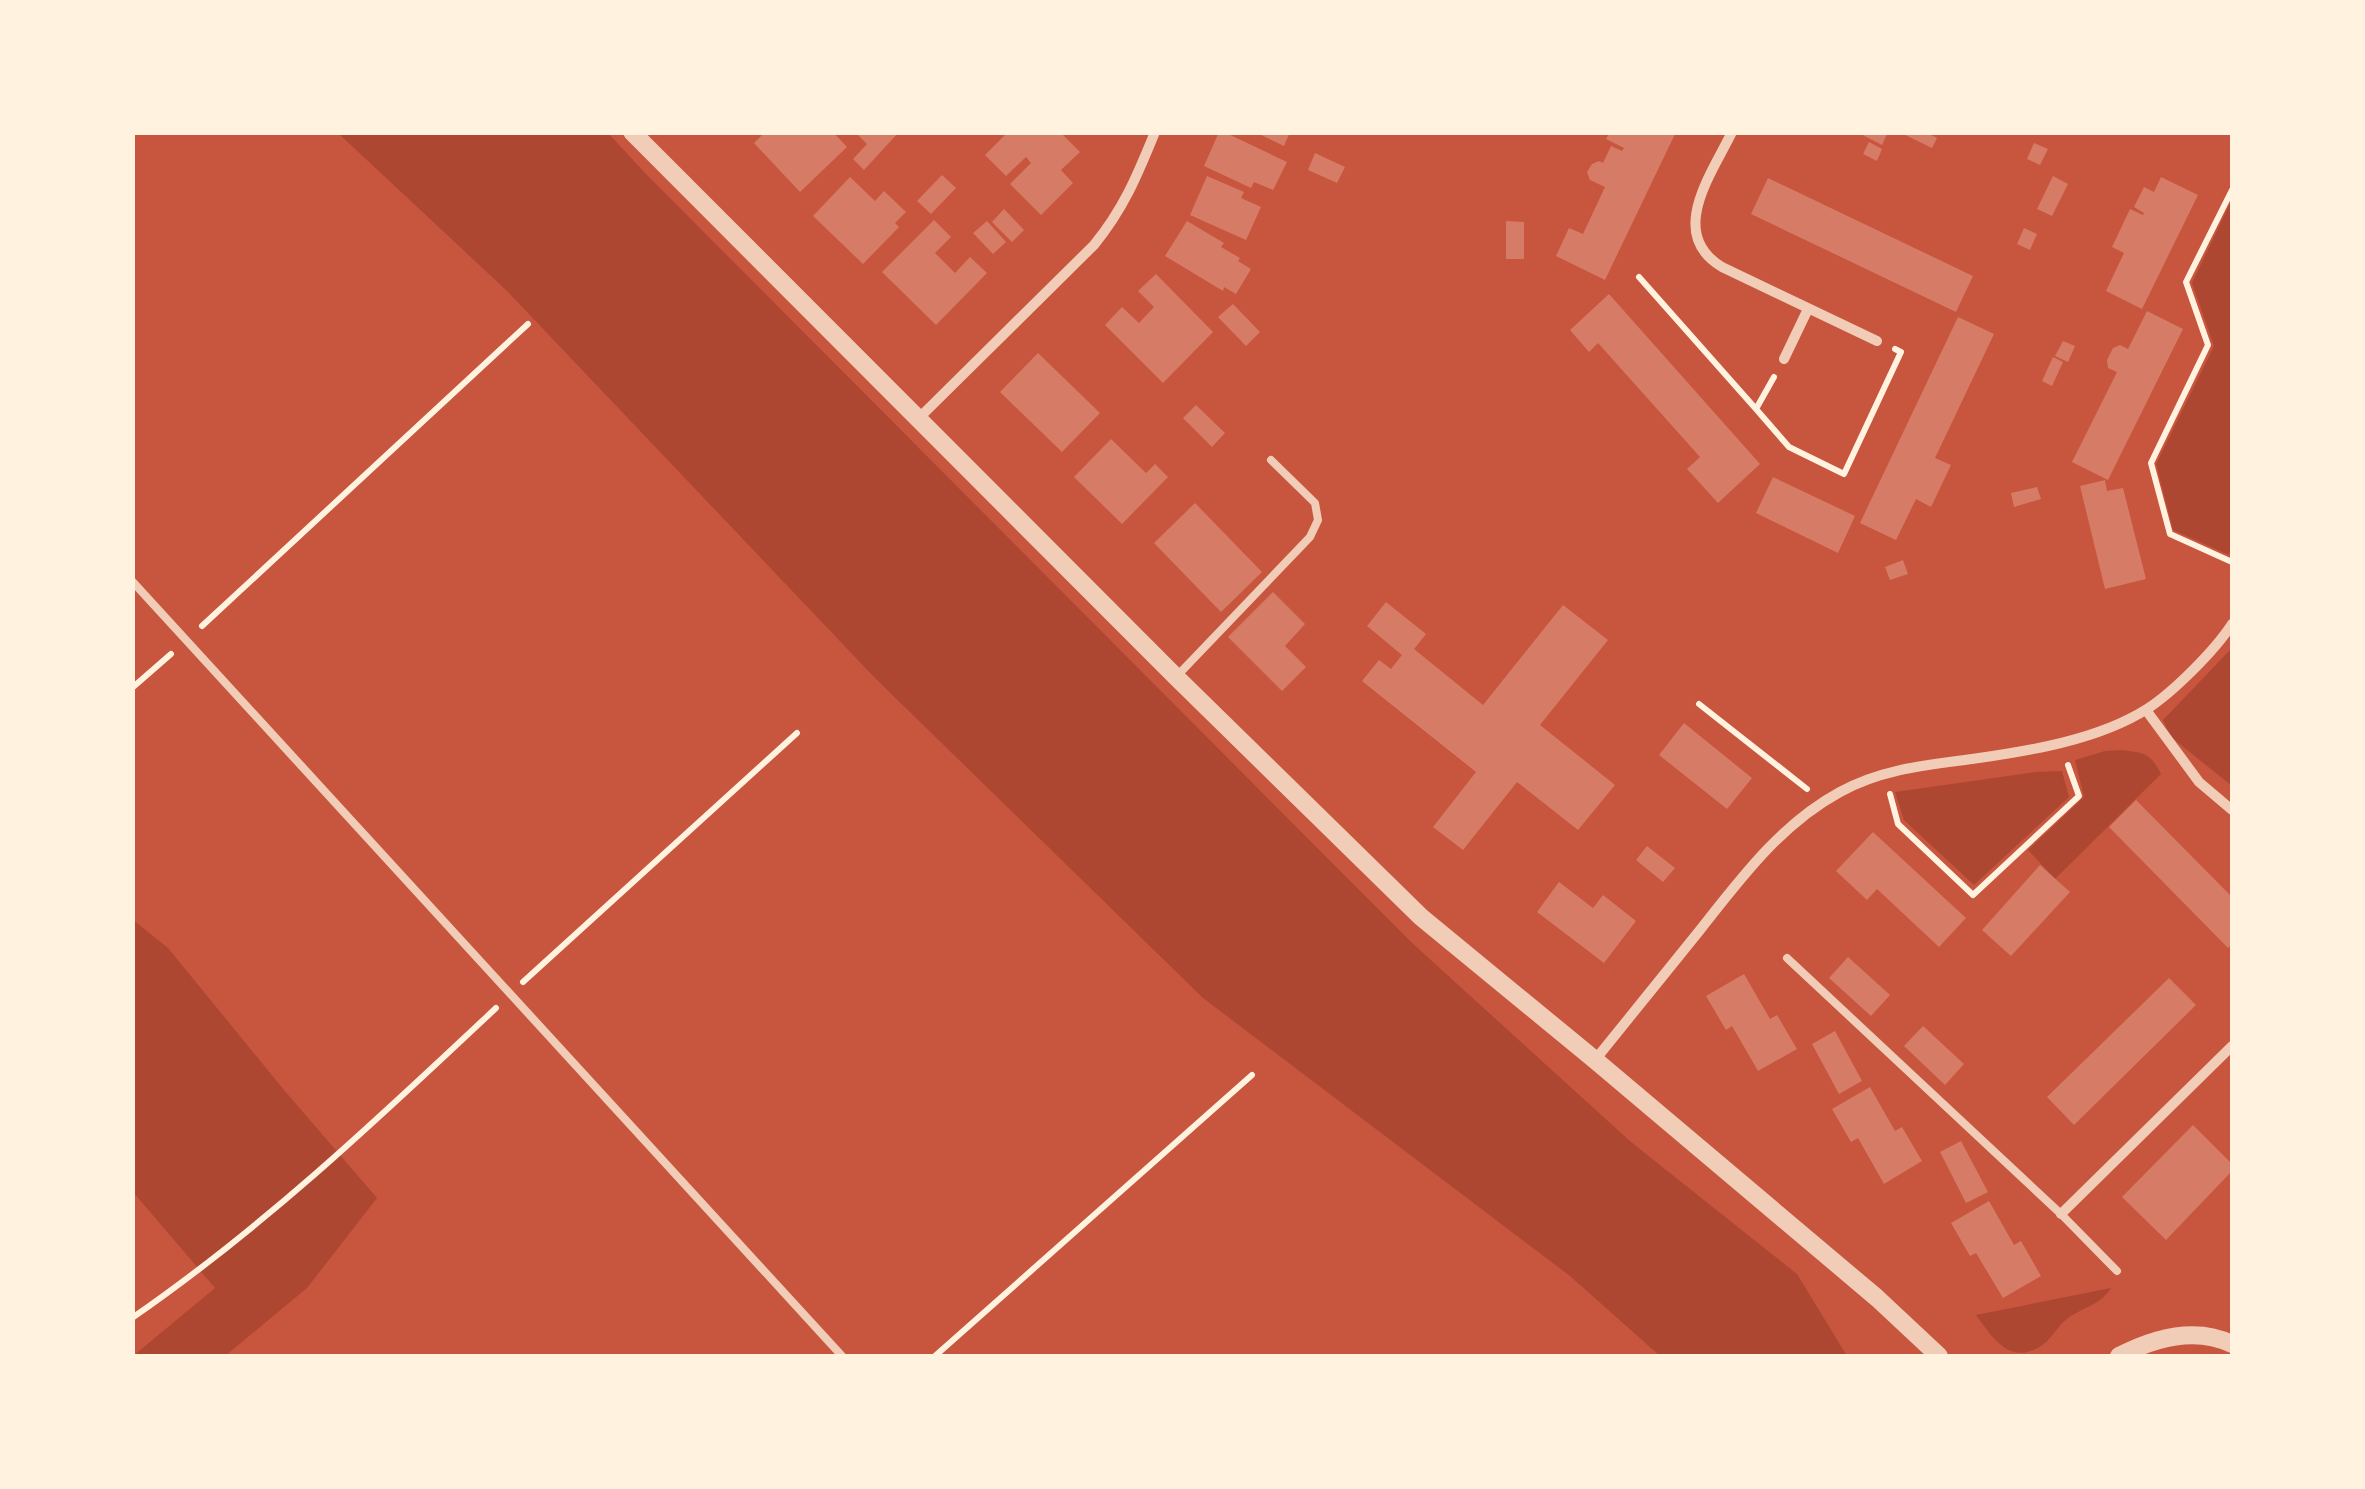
<svg xmlns="http://www.w3.org/2000/svg" width="2365" height="1489" viewBox="0 0 2365 1489" font-family="Mulish,sans-serif">
  <style>
    .green { fill: #ae4732 }
    .building { fill: #d67c66 }
    .lines { fill: none; stroke-linecap: round; stroke-linejoin: round }
    .path { stroke: #fff3e0; stroke-width: 6 }
    .service { stroke: #f1ccb7; stroke-width: 8 }
    .minor { stroke: #f1ccb7; stroke-width: 10 }
    .tertiary { stroke: #f1ccb7; stroke-width: 18 }
  </style>
  <rect width="100%" height="100%" fill="#c8553d"/>
  <!-- green -->
  <path class="green" d="M338,133H608L645,173L1411,942L1631,1142L1797,1274L1847,1356H1660L1570,1276L1203,998L875,678L506,290Z
    M2232,199V546L2229,555L2173,530L2156,464L2214,346L2192,283Z
    M2232,648V786L2171,737L2163,720Z
    M2121,750C2144,753 2150,752 2161,774L2055,879L2028,850L2084,797L2075,760L2105,751Z
    M2062,771L2069,797L1974,885L1904,820L1895,792L2036,772Z
    M132,919L168,948L284,1090L377,1198L307,1288L225,1356H133L215,1288L133,1192Z
    M2111,1288C2100,1306 2082,1307 2067,1319C2058,1326 2053,1336 2045,1343C2012,1368 1994,1340 1976,1315Z"/>
  <!-- building -->
  <path class="building" d="M765,132H833L847,147L800,192L754,143Z
    M855,132H899L864,170L853,159L867,144Z
    M1008,132H1060L1080,152L1061,170L1073,183L1041,215L1010,184L1031,163L1026,157L1006,176L985,155Z
    M1219,132H1224L1287,162L1273,190L1254,182L1251,188L1204,166Z
    M1255,132H1290L1284,146Z
    M1610,132H1676L1605,280L1556,256L1569,228L1583,234L1605,187L1590,180L1587,172L1592,164L1599,161L1603,163L1611,146L1622,151L1624,148L1606,139Z
    M1857,132H1888L1882,145Z
    M1899,132H1926L1937,138L1932,148Z
    M1869,142L1882,149L1877,161L1863,154Z
    M2034,143L2048,149L2040,165L2027,159Z
    M1315,153L1345,167L1337,183L1308,170Z
    M942,175L956,188L931,214L917,201Z
    M1207,176L1244,192L1241,198L1261,207L1246,240L1190,215Z
    M2053,176L2068,184L2052,216L2037,209Z
    M850,177L875,201L884,191L906,212L895,223L899,227L863,264L813,216Z
    M2161,177L2198,195L2142,309L2106,291L2124,253L2112,247L2130,209L2143,215L2144,213L2134,207L2144,187L2154,192Z
    M1768,178L1973,276L1956,312L1751,214Z
    M1004,209L1024,230L1012,242L992,222Z
    M934,220L951,237L935,253L955,273L970,257L987,273L936,325L882,272Z
    M987,221L1006,242L993,254L973,233Z
    M1187,221L1224,243L1221,247L1240,258L1238,261L1251,269L1236,294L1224,287L1223,291L1165,256Z
    M1506,221L1524,222V259H1506Z
    M2024,228L2037,234L2030,250L2017,244Z
    M1156,274L1213,332L1163,383L1105,325L1122,307L1139,323L1154,307L1138,291Z
    M1609,294L1760,464L1718,503L1687,469L1700,457L1598,343L1589,352L1570,330Z
    M1233,304L1260,332L1246,346L1218,317Z
    M2147,311L2183,329L2108,480L2072,462L2117,372L2108,368L2107,360L2113,348L2120,345L2128,349Z
    M1958,317L1994,334L1935,458L1951,465L1931,507L1916,499L1896,540L1860,523Z
    M2063,341L2075,346L2068,362L2055,356Z
    M1038,353L1100,413L1062,452L1000,392Z
    M2053,357L2063,362L2052,386L2042,381Z
    M1196,405L1225,433L1212,447L1183,418Z
    M1111,439L1146,473L1155,464L1168,477L1122,524L1074,477Z
    M1773,477L1855,516L1838,553L1756,513Z
    M2105,480L2107,491L2123,488L2146,579L2105,589L2080,486Z
    M2037,487L2041,499L2014,507L2011,493Z
    M1195,503L1262,572L1221,612L1154,543Z
    M1903,560L1908,574L1890,580L1885,567Z
    M1273,592L1305,624L1285,646L1306,667L1282,691L1228,637Z
    M1386,602L1426,634L1414,649L1483,705L1563,605L1608,640L1540,725L1615,785L1578,830L1517,782L1463,850L1433,827L1476,772L1362,681L1379,660L1391,669L1402,655L1367,626Z
    M1684,723L1752,778L1727,809L1659,755Z
    M2136,800L2232,897V944L2228,948L2109,827Z
    M1873,832L1966,918L1939,947L1877,889L1867,900L1836,871Z
    M1647,846L1675,868L1663,882L1636,860Z
    M2040,865L2070,892L2011,956L1982,930Z
    M1559,882L1593,908L1603,895L1636,921L1604,963L1537,912Z
    M1848,957L1890,995L1871,1016L1829,978Z
    M1744,974L1770,1019L1777,1015L1797,1049L1758,1071L1732,1026L1726,1030L1706,996Z
    M2169,978L2196,1005L2074,1125L2047,1097Z
    M1923,1026L1964,1064L1945,1085L1904,1046Z
    M1835,1031L1862,1081L1839,1094L1812,1044Z
    M1870,1087L1895,1131L1902,1127L1922,1161L1884,1184L1858,1138L1851,1142L1832,1109Z
    M2193,1125L2232,1164V1171L2166,1240L2122,1197Z
    M1961,1141L1988,1192L1966,1203L1940,1152Z
    M1989,1201L2014,1245L2021,1241L2041,1276L2003,1298L1976,1253L1970,1256L1951,1223Z"/>
  <g class="lines">
    <!-- path -->
    <path class="path" d="M2232,190L2186,282L2208,345L2151,463L2170,534L2232,562
      M1639,277L1756,409L1774,377
      M1756,409L1789,447L1844,474L1901,352L1895,349
      M202,626L528,324
      M132,688L171,654
      M1699,704L1807,789
      M1890,794L1898,824L1973,895L2079,796L2068,765
      M523,982L797,733
      M132,1318C264,1227 380,1117 496,1008
      M935,1356L1252,1075"/>
    <!-- service -->
    <path class="service" d="M132,581L842,1356
      M1176,677L1310,537L1318,520L1315,503L1271,460
      M1787,958L2061,1214L2117,1271"/>
    <!-- minor -->
    <path class="minor" d="M1732,132C1711,175 1667,234 1722,267L1877,341
      M1784,359L1808,309
      M918,419L1094,245C1124,208 1137,176 1155,132
      M2146,710L2199,782L2232,810
      M1595,1060C1630,1017 1665,973 1700,930C1741,878 1781,824 1840,792C1881,769 1927,765 1972,759C2029,751 2098,740 2147,709C2164,698 2179,684 2193,670C2208,655 2221,641 2232,624
      M2061,1214L2232,1046"/>
    <!-- tertiary -->
    <path class="tertiary" d="M632,132L1176,677L1421,917L1595,1060L1877,1298L1939,1356
      M2119,1356C2154,1338 2195,1326 2232,1344"/>
  </g>
  <!-- border -->
  <rect width="2365" height="1489" fill="none" stroke="#fff3e0" stroke-width="270"/>
</svg>
